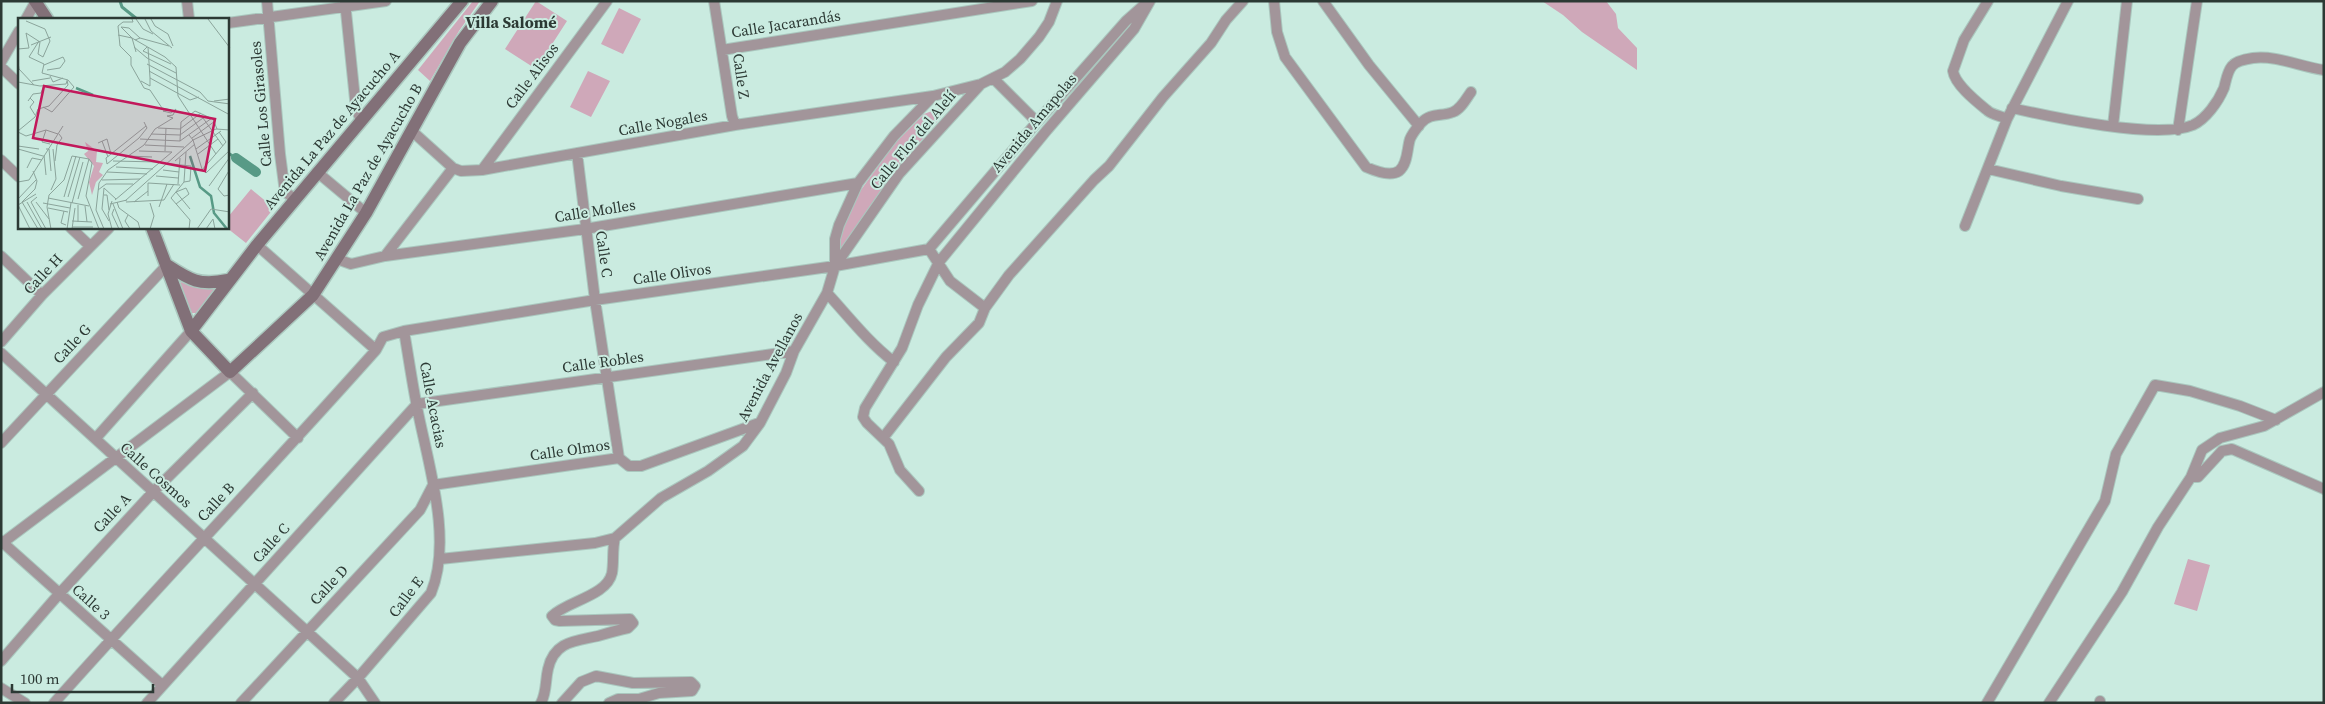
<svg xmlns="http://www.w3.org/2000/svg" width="2325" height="704" viewBox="0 0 2325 704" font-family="'Source Serif 4',serif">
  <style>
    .green { fill: #cfa8b9 }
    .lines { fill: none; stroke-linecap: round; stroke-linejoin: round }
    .stream { stroke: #589a86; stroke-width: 3 }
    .canal { stroke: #589a86; stroke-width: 10 }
    .street-casing { stroke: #aac7be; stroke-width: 12 }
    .secondary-casing { stroke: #aac7be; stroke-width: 15 }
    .street { stroke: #a2959a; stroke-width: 10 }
    .secondary { stroke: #827078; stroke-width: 12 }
    .labels { text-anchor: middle; stroke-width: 4; stroke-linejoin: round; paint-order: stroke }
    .street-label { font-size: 15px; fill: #2c3934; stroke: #caebe0 }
    .neighbourhood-label { font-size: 16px; font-weight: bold; fill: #2c3934; stroke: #caebe0 }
    .inset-river { fill: none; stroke: #589a86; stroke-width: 2.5 }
    .inset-road { fill: none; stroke: #8ba49b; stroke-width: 1 }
    .view { fill: #c2185b; fill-opacity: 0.15; stroke: #c2185b; stroke-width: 2.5 }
    .inset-edge { fill: none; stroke: #2c3934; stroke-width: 2.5 }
  </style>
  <rect width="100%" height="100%" fill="#caebe0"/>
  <!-- green -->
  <path class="green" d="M473,1H480L459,31L430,81L418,70Z
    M536,1L567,21L536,69L505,49Z
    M1542,1H1606L1616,14L1618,28L1637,48V70L1582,32L1563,15Z
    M619,8L641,19L623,54L601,44Z
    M588,71L610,81L591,117L570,107Z
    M953,103L891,176L840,250L839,237L858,194L895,143L924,114Z
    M251,189L274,208L246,243L227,228L228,217Z
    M181,282L198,286H214L216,289L196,313H192L179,285Z
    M2188,559L2210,565L2197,611L2174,604Z"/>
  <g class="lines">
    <!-- stream -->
    <path class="stream" d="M120,1L122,7L137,19
      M228,153L236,158"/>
    <!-- canal -->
    <path class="canal" d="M236,158L256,172"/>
    <defs>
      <path id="street" d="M187,1L189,19
        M267,1L280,154L285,192L295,199
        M714,1L732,116L735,125
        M1274,1L1277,32L1285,57L1366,167C1375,171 1390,177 1399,171C1408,164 1407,148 1410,139C1413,132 1417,128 1421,123C1431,112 1441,117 1453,112C1461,109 1466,99 1471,92
        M1323,1L1369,65L1419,126
        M1988,1L1964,40L1953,71C1955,85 1977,102 1988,111C1993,115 2001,116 2007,119
        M345,2L356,109L361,120
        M26,19L36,1
        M228,23L386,1
        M722,50L1032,1
        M1,62L19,31
        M1,67L19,84
        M993,78L1037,122
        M2012,108C2051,117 2158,140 2193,125C2206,119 2218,102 2224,88C2226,81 2227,72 2232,66C2236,61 2246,59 2253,58C2276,55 2301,67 2324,70
        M2113,126L2127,1
        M2178,130L2197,1
        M413,132L453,168L461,171L482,170L735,125L933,96
        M577,153L595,300L619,458L629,466H641L759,423
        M1,160L19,177
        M1988,169L2061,186L2138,199
        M482,170L607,1
        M317,172L366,213
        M1965,226L2007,119L2068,1
        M71,228L90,246
        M257,245L376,350
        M929,249L1037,122L1126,21L1144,5
        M929,249L950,281L985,308
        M1,256L42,295
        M385,256L453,168
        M337,259L351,264L385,256L585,229L858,183
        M835,266L899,174L981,84
        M827,293C849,317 868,342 894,362
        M1,342L42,295L109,228
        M1,353L358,678L375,703
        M417,404L794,351
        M96,438L191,331
        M883,438L946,357L979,323L985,308L1009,275L1094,180L1109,166L1163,97L1211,43L1226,20L1243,1
        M1,443L167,265
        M2191,477H2198L2222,451L2232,449L2324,489
        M433,485L619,458
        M919,491L900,470L889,444L867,423L863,417L865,408L902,348L918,305L939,262L1047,130L1134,29L1150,1
        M1,541L162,685
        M1,544L230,372L298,438
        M440,559L595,543L615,538
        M1,661L59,594L153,492L253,393
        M1,688L25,703
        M2100,701V703
        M54,703C160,584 270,469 376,350L383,337L404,331L595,300L835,266L929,249
        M147,703L417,404
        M241,703L420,510L433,485
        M334,703L358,678L431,593C452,542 430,470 419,417C413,389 409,360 404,331
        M541,703C547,691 545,682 548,669C554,641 576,641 598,636C608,633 618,630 628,628L633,623L630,619L560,621L555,620L552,616C567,601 607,596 612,573C614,562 612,549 615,538L661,498L708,471L743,446L760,423L786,373L794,351L827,293L835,266V239L839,225L858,183L894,136L933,96L981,84L1005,72L1020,59L1039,37L1049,22L1057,1
        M562,703L581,682L596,676L633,683L691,682L695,686L692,691L659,693L639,699H618L609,703
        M1987,703L2105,501L2116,454L2155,385L2190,391L2240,406L2276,420
        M2049,703L2122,592L2158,527L2191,477L2202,450L2220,438L2264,426L2324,392"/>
      <path id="secondary" d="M35,1L47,19
        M152,228L191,331L230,372L313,295L366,213L460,43L492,1
        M167,265C190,280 199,286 228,280
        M191,331L257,245L462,1"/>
    </defs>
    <!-- street casing -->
    <use href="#street" class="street-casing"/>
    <!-- secondary casing -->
    <use href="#secondary" class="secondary-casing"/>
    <!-- street -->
    <use href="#street" class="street"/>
    <!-- secondary -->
    <use href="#secondary" class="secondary"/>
  </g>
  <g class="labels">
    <!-- street labels -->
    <g class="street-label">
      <text transform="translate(786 24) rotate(-9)" y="5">Calle Jacarandás</text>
      <text transform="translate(532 76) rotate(-53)" y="5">Calle Alisos</text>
      <text transform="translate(741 76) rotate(82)" y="5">Calle Z</text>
      <text transform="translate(261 104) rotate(-95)" y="5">Calle Los Girasoles</text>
      <text transform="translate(663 123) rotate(-10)" y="5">Calle Nogales</text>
      <text transform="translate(1034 123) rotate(-50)" y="5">Avenida Amapolas</text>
      <text transform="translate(332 130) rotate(-50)" y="5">Avenida La Paz de Ayacucho A</text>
      <text transform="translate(913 140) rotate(-50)" y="5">Calle Flor del Alelí</text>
      <text transform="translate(368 172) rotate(-60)" y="5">Avenida La Paz de Ayacucho B</text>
      <text transform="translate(595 211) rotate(-9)" y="5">Calle Molles</text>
      <text transform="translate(604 254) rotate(82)" y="5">Calle C</text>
      <text transform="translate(43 274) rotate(-47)" y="5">Calle H</text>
      <text transform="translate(672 274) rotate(-8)" y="5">Calle Olivos</text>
      <text transform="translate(72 344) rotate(-47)" y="5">Calle G</text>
      <text transform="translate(603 362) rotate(-8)" y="5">Calle Robles</text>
      <text transform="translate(770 367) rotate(-62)" y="5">Avenida Avellanos</text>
      <text transform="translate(433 405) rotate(79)" y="5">Calle Acacias</text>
      <text transform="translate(570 450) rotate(-8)" y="5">Calle Olmos</text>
      <text transform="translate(156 475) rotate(42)" y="5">Calle Cosmos</text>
      <text transform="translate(216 502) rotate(-47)" y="5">Calle B</text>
      <text transform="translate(112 513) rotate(-47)" y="5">Calle A</text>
      <text transform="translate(271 543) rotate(-48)" y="5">Calle C</text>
      <text transform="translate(329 585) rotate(-47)" y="5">Calle D</text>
      <text transform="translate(406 597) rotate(-53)" y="5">Calle E</text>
      <text transform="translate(91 602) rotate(42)" y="5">Calle 3</text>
    </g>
    <!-- neighbourhood labels -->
    <g class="neighbourhood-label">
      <text x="511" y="28">Villa Salomé</text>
    </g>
  </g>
  <!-- overview -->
  <g transform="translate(18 18)">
    <rect width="211" height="211" fill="#caebe0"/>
    <path d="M67,124L79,133L78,144L85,145L81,154L85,157L78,164L74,177L71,164L76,148L66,136L70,133Z" fill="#cfa8b9"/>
    <path class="inset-river" d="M58,70L75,77M172,138L182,169L193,178L196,195L209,211"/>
    <path class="inset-road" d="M118,1L125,11L135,16M127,1L133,13L154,30M133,1L137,8L150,16L155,28M190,1L212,30M100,17L114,20L118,34M122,20L111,10L103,9L114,20L147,39L158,49M117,22L122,20L151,28M21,23L11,39L26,46L24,55L50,62L56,69L34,94L25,89M13,27L33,19M116,29L129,40L158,55M129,29L125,33L153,46M130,29L132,60L172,82L181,79M0,31L11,30L8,15L22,24L20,36L25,39L32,23L27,11L8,3M0,44L1,51L16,67M129,46L182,74L190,83L212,86M26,47L45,39L47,43L42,50L29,52M158,49L160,78L198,136M131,53L212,97M32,58L35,64L45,60M14,63L32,60M123,63L132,68V60M0,64L22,68L48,66L49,63M12,80L16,84L12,89L17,97M10,83L15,76L23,75L26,67M196,83L212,81M185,100L205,128M126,104L129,110L121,120L89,146L88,140L128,108M140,110L162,111M162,111L183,95M28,112L24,124L32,126M0,113L17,99L20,91L31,88L50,67L49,62M0,114L8,118L28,112L40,116M133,116L162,117M162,117L185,100M171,117L175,122L198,111L212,112M174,120L197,103M122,121L162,123M84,123L90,139M162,123L163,104L177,93L195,101L199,111M162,123L194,100M80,125L89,121L93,136M127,127L166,129M0,128L21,131M0,131L25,138M28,131H31L33,153M178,131L203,113M121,133L154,134M147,133L148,110M168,134L166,164L153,180L172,202L171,211M180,136L200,121M26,137L28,157M109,138L134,139M71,141L74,145L68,178L81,211M37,143L39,127L44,120L41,116M95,143L141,144M157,143L177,126M153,146L173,148L172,163L166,164M98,149L135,151M9,150L14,140L24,142M212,151L200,171L206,178L212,177M145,152L161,154M184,152L208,124L201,114M15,153L19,163L17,171L4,184L20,211M89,154L129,156M138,158L160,160M84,162L122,161M0,164L11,162L45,108M160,166L162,140M191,168L212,139M33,172L38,161L35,131M80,172L88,166H115M158,174L168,170L171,176L158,186M158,174L172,191M86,177H89L91,192M130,178V165L162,167M19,179L13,184L28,211M46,179L58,138M50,179L62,139M30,180L71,188M0,181L18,162M60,181L71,141M97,182L154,134M94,183L90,196L94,211M107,183L175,122L184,151L188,155L212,132M9,184L24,211M18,184L31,201M99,184L101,190L120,204L122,211M108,184L146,182L156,166M116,184L130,173M25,185L52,190M54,185L65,144M132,185L136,198L132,211M92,186L109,182M95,186L105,211M0,187L12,211M0,187L18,176M67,188L69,204M141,189L149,166M30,190L50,194M96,191L94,196L101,211M46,193L43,205L48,207M110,197L107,203L112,211M54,203L74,204M91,203L84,191L86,170L98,181M60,204V187M54,209H75M33,211L29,189L31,177L46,162L54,138L71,141M49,211L53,185M54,211L57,190M86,211L78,192L81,165L90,152L126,127L137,111L155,100L149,98L155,97L158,91L153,95L145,93L153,92L144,90L132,72L126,70L113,47V39L102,28L100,8L105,4H115L114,1M179,211L193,191L212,194M188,211L195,201L197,211"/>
    <path class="view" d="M26,68L197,101L187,153L15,120Z"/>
    <rect width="211" height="211" class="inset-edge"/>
  </g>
  <!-- border -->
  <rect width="2325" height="704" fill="none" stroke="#2c3934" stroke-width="5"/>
  <!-- scale -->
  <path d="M12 684v8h141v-8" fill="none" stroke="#2c3934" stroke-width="2.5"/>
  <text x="20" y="684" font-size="15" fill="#2c3934" stroke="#caebe0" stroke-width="4" paint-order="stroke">100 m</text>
</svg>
